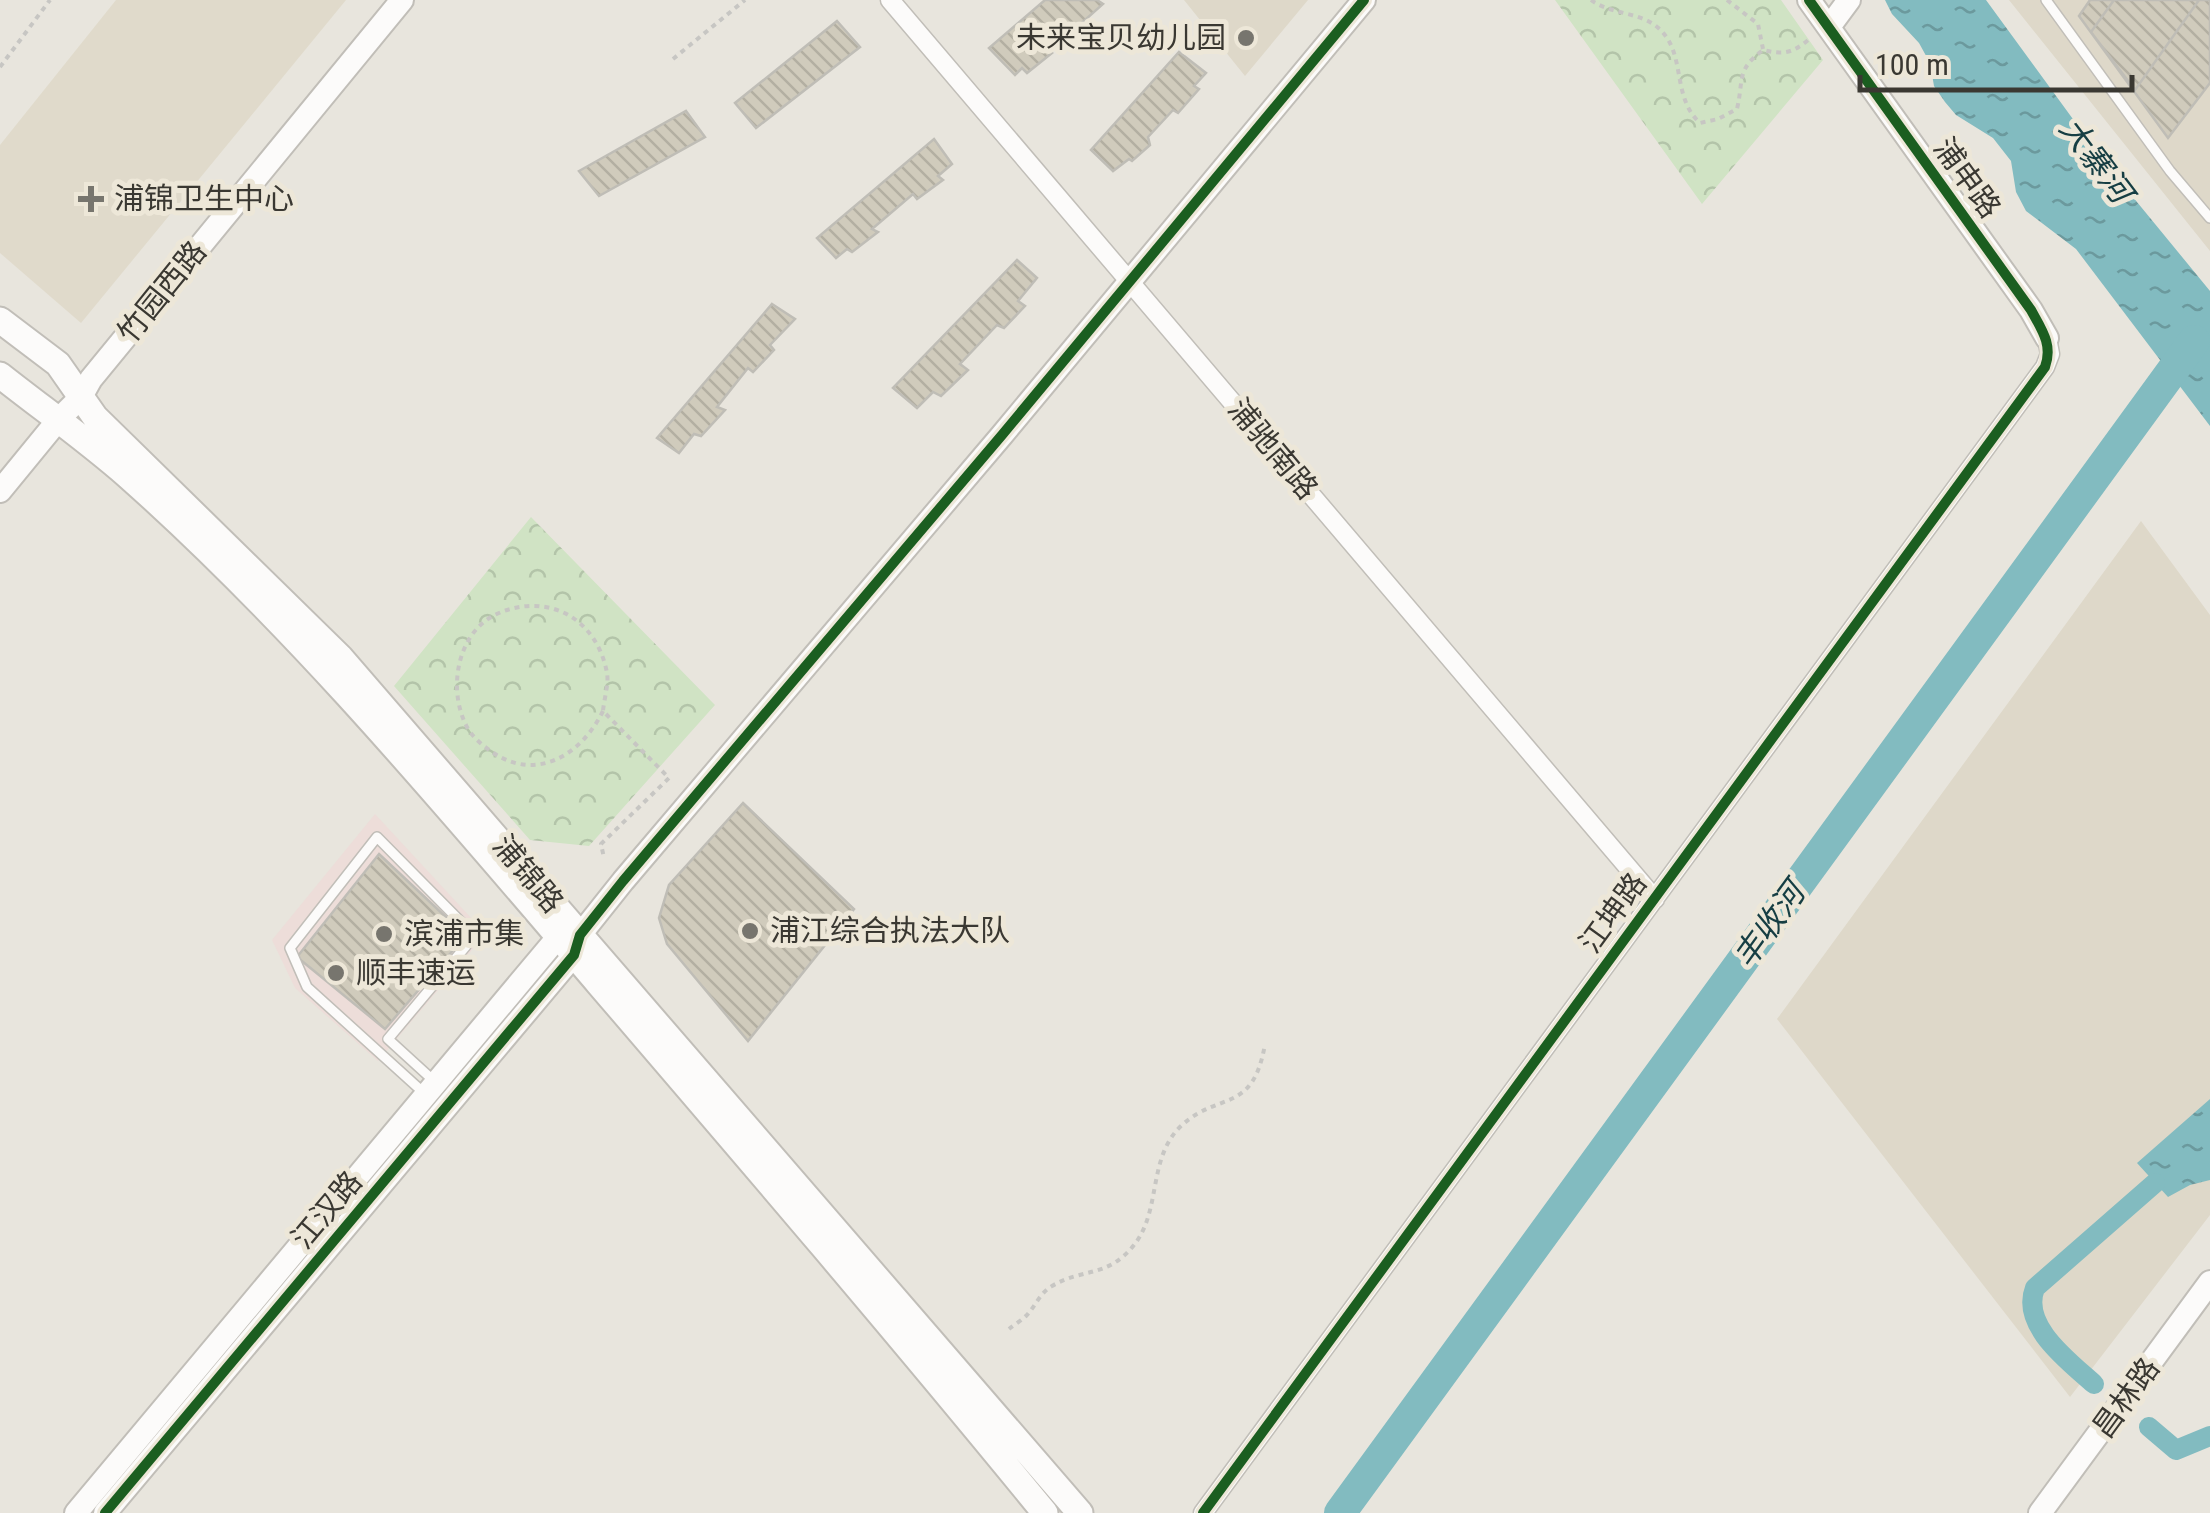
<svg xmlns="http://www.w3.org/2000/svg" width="2210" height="1513" viewBox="0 0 2210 1513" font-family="'Roboto Condensed','Noto Sans SC',sans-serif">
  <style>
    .commercial { fill: #edddd9 }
    .built { fill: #ded8c9 }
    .medical { fill: #e0dacb }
    .park { fill: url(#park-crowns) }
    .water { fill: url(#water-ripples) }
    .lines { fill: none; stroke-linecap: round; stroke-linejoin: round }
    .canal { stroke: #82bbc0; stroke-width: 20 }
    .river { stroke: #82bbc0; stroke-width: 32 }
    .building { fill: url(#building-back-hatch); stroke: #bfbdb6; stroke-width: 2.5 }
    .service-casing { stroke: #c1beb8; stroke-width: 12 }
    .minor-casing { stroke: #c1beb8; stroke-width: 21 }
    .tertiary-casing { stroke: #c1beb8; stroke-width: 26 }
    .secondary-casing { stroke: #c1beb8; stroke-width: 29 }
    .path { stroke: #c7c6c3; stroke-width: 4; stroke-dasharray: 5 5; stroke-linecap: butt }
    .service { stroke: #fcfbfa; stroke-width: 9 }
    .minor { stroke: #fcfbfa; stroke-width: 18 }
    .tertiary { stroke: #fcfbfa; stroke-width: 22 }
    .secondary { stroke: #fcfbfa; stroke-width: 25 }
    .cycleway-casing { stroke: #ede7d8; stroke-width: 16 }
    .cycleway { stroke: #1b5e20; stroke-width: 10 }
    .poi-dot { fill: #77756e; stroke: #ede7d8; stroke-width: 4 }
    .labels { text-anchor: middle; stroke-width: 10; stroke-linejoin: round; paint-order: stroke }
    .poi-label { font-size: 30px; fill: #3a3832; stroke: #ede7d8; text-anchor: start }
    .street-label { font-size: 30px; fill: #3a3832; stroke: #ede7d8 }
    .water-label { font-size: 32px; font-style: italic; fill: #163e43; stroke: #ede7d8 }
  </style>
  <defs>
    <pattern id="park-crowns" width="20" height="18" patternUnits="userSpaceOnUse" patternTransform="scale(2.5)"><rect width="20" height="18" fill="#d0e3c4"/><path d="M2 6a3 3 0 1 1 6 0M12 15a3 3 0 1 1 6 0" fill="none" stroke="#b3c4a9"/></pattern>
    <pattern id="water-ripples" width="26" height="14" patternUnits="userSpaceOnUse" patternTransform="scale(2.5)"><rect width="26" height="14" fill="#82bbc0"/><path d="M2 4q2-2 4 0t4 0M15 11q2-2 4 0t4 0" fill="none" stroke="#6b999d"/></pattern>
    <pattern id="building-back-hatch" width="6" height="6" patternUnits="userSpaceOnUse" patternTransform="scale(2.5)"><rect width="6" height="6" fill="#d0cbbc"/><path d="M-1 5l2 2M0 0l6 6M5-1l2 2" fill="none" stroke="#b3afa2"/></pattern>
  </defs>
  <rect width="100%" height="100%" fill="#e8e5dd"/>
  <!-- commercial -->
  <path class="commercial" d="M375,814L473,920L477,944L378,1061L295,988L272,940Z"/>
  <!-- built -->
  <path class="built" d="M1184,0H1308L1245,76Z
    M2009,0H2210V251Z
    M2141,521L2210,615V1215L2070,1397L1777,1019Z"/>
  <!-- medical -->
  <path class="medical" d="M116,0H346L81,323L0,253V145Z"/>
  <!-- park -->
  <path class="park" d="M1555,0H1781L1823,60L1702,204Z
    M531,517L715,705L589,846L530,840L394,686Z"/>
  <!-- water -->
  <path class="water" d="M1885,0H1986L2105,163L2210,291V426L2076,249L2026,211L2016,192L2011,161L1993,138L1956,115L1945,102L1934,86L1930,63L1919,43L1892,14Z
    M2210,1099V1180L2190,1185L2168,1197L2137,1163Z"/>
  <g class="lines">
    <!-- canal -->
    <path class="canal" d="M2094,1384C2070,1362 2020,1326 2035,1288L2155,1183
      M2149,1427L2176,1450L2210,1436"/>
    <!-- river -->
    <path class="river" d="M1340,1513L2194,341"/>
  </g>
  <!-- building -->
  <path class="building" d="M1045,0H1097L1103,4L1076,28L1072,24L1046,48L1052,53L1027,73L1022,68L1015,75L989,48Z
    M2090,0H2210V83L2168,138L2079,16Z
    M2114,0H2199L2135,90L2091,32Z
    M837,21L860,47L756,128L735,103Z
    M1179,52L1206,73L1194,86L1199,89L1178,113L1173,110L1148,137L1150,145L1132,161L1129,159L1113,171L1091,150Z
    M686,111L705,137L599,196L579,171Z
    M934,139L952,164L938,176L943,180L917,199L913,194L872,229L878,232L852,252L847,249L836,258L817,238Z
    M1017,260L1037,278L1018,301L1025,306L1004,328L997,325L960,364L968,370L941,396L933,392L917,408L893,388Z
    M772,304L795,319L770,345L774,350L753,372L748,368L717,407L725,410L701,436L694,434L679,453L657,438Z
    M743,803L854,909L748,1041L667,944L659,918L669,885Z
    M379,854L448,919L455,948L385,1029L297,957Z"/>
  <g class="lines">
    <defs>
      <path id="service" d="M2046,0L2170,171L2210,218
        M424,1093L307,987L290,948L377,837L463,924L466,946L388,1039L434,1081"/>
      <path id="minor" d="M890,0L1655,899
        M1203,1513L2045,367L2050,354L2047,338"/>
      <path id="tertiary" d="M1809,0L2031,310L2047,338
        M1829,27L1849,0
        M0,491L59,419L81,397L91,379L402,0
        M76,1513L558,937L576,935
        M105,1513L574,955L580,935L623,881L1002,435L1364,0
        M2040,1513L2210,1282"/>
      <path id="secondary" d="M0,320L58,364L95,417L340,657L1080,1513
        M0,375C43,409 87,440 128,476C300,629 449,809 599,984C749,1159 899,1334 1045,1513"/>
    </defs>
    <!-- service casing -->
    <use href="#service" class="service-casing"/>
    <!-- minor casing -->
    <use href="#minor" class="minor-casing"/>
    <!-- tertiary casing -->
    <use href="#tertiary" class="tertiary-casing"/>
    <!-- secondary casing -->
    <use href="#secondary" class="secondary-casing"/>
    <!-- path -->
    <path class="path" d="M1591,0C1610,14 1638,12 1656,26C1688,51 1670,96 1700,123L1718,119L1737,109C1744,79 1736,70 1763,50C1783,55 1793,53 1808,40
      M1727,0L1758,24L1763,49
      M673,59L745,0
      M0,67L50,0
      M603,711C582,754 537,783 492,752C482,745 471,736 466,725C447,687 458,630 499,613C549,592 597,619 607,673C609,684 604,699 603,711L669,778L601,844L604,858
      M1009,1329C1014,1325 1022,1320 1027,1315C1036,1305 1040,1293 1052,1286C1082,1268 1108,1278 1134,1245C1162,1210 1147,1157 1182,1125C1220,1091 1253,1114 1265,1044"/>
    <!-- service -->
    <use href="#service" class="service"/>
    <!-- minor -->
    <use href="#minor" class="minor"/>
    <!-- tertiary -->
    <use href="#tertiary" class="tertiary"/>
    <!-- secondary -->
    <use href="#secondary" class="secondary"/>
    <defs>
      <path id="cycleway" d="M105,1513L574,955L580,935L623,881L1002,435L1364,0
        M1203,1513L2045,367C2053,345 2042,330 2031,310L1809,0"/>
    </defs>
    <!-- cycleway casing -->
    <use href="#cycleway" class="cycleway-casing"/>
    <!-- cycleway -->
    <use href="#cycleway" class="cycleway"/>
  </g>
  <!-- markers -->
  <g class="poi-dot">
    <circle cx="1246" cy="38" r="10"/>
    <path d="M86 184h10v10h10v10h-10v10h-10v-10h-10v-10h10z"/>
    <circle cx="750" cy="931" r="10"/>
    <circle cx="384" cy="934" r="10"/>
    <circle cx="336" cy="973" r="10"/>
  </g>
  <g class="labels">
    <!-- poi labels -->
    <g class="poi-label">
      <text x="1226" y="48" text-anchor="end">未来宝贝幼儿园</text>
      <text x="114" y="209">浦锦卫生中心</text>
      <text x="770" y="941">浦江综合执法大队</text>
      <text x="404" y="944">滨浦市集</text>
      <text x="356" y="983">顺丰速运</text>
    </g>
    <!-- street labels -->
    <g class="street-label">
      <text transform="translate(1967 178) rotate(54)" y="10">浦申路</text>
      <text transform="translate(162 292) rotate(-51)" y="10">竹园西路</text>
      <text transform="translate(1273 449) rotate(50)" y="10">浦驰南路</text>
      <text transform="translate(528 874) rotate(50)" y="10">浦锦路</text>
      <text transform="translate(1613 913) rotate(-54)" y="10">江坤路</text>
      <text transform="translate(327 1210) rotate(-50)" y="10">江汉路</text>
      <text transform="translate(2126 1398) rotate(-54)" y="10">昌林路</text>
    </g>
    <!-- water labels -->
    <g class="water-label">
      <text transform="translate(2096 160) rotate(53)" y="11">大寨河</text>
      <text transform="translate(1769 925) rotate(-54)" y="11">丰收河</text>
    </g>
  </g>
  <!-- scale -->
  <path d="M1860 75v15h272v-15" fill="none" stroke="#3a3832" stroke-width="5"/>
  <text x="1875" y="75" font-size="30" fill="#3a3832" stroke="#ede7d8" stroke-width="8" paint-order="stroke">100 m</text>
</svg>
